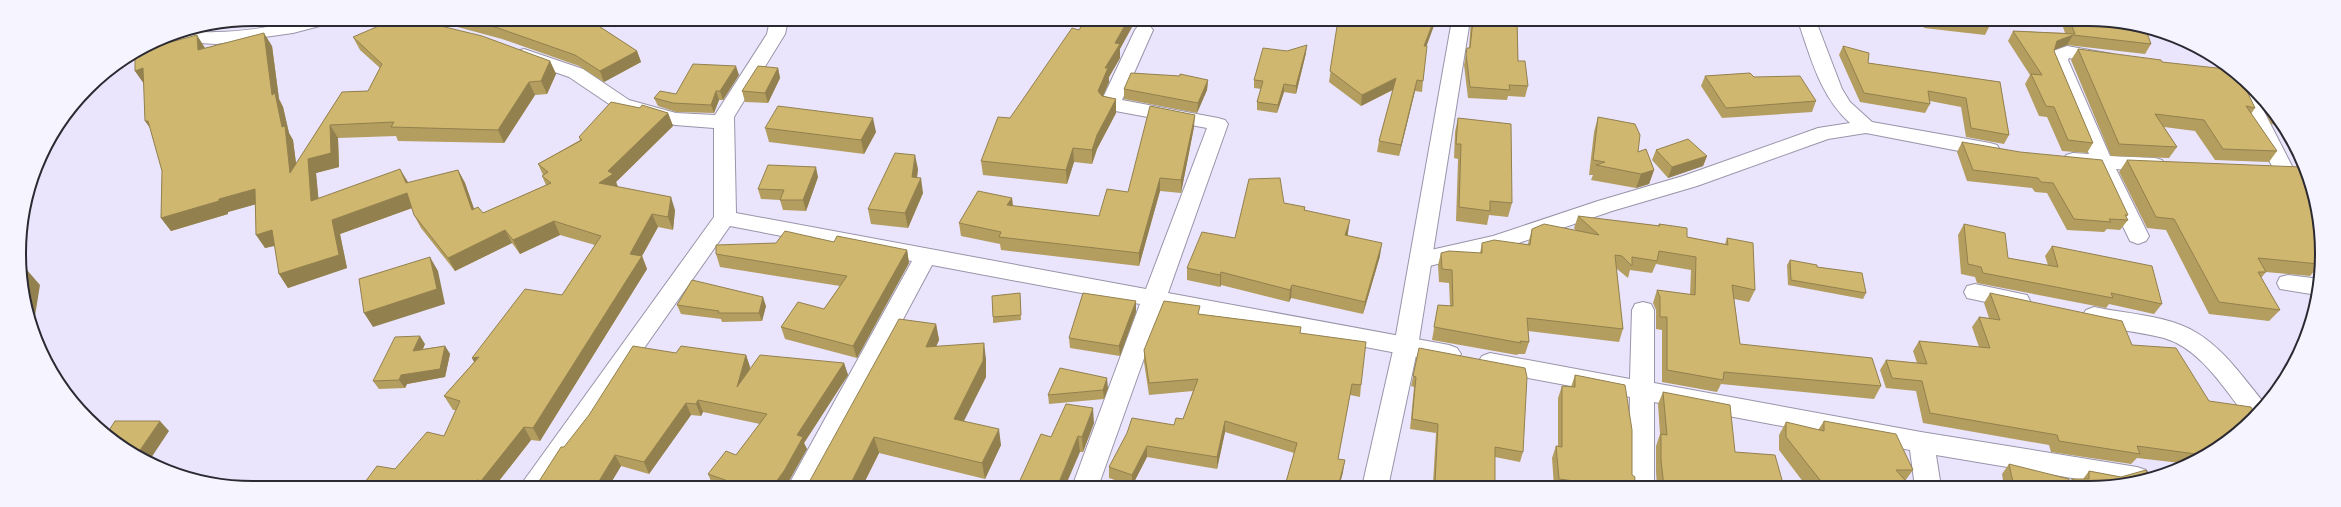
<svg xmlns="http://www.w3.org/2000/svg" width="2341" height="507" viewBox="0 0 2341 507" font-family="'Open Sans',sans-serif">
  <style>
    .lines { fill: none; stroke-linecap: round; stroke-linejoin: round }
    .minor-casing { stroke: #9994a9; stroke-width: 2 }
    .tertiary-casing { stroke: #9994a9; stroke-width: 2 }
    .minor { fill: #fff; fill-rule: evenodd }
    .tertiary { fill: #fff; fill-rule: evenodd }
    .wall { fill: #b39d5f }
    .shaded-wall { fill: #92804e }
    .building { fill: #d0b76f; stroke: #92804e }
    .rim { fill: none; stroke: #2b2931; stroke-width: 2 }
  </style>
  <rect width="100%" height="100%" fill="#eae5fc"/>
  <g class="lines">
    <defs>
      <path id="minor" d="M305,19H334L331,23L293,33L216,44L168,41L161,39C176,29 198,33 216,32C243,32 278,26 305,19Z
        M770,20H788L785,34L734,117L736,213L1146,289L1207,128L1110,110L1103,108L1100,104L1135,30L1138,26H1150L1153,30L1122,100L1218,118L1225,120L1228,124L1168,293L1449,345L1457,348L1461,354L1457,360L1449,363L1162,308L1098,487H1072L1140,304L932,265L814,486H788L912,261L730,226L547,486H520L714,217V128L675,125L615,108L569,77L517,59L515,55L517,51L524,49L583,69L629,100L676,113L715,115L767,34Z
        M1798,21H1816L1842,89L1850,102L1872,122L1990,143L1997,145L2000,150L1997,155L1990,157L1866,133L1828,139L1697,186L1612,211L1504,248L1421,268L1413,266L1410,260L1413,254L1493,236L1598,201L1683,176L1818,128L1850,123C1820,96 1811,58 1798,21Z
        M2067,46L2112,54L2114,58L2112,62L2105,64L2069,58L2068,60L2110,156L2155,158L2162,160L2165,165L2162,170L2155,172L2116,169L2149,236L2146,241L2138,244L2130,241L2095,168L2066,165L2063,160L2066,155L2073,153L2089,154L2050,60L2053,51Z
        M2237,79L2255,94L2294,170L2291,175L2284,177L2277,175L2274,170L2230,84Z
        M2288,275L2320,279L2317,295L2280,289L2277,283L2280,277Z
        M1975,284L2027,295L2030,301L2027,307L2019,309L1967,298L1964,292L1967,286Z
        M1643,302L1651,304L1654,310V383L1921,432L2137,467L2146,470L2149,475L2113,485L1936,455L1941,487H1915L1910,450L1654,402V487H1628L1630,397L1490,371L1482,368L1478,362L1482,356L1490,353L1630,379L1632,310L1635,304Z
        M2094,307C2127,314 2168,315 2197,333C2225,350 2244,379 2265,404L2253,419L2249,420C2226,392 2202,349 2164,338C2138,331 2111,330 2086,322L2082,316L2086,310Z"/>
      <path id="tertiary" d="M1452,20H1470L1418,346L1388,487H1362L1394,346Z"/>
    </defs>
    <!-- minor casing -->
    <use href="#minor" class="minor-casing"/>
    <!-- tertiary casing -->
    <use href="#tertiary" class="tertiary-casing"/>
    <!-- minor -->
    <use href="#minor" class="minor"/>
    <!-- tertiary -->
    <use href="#tertiary" class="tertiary"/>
  </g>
  <!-- wall -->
  <path class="wall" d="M428,19H682H588L637,51L641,62L604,82L579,66L502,39Z
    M961,20H987L986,22L961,21Z
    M1338,20H1436L1426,46L1423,81L1422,92L1415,91L1399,156L1377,152L1379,141L1393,90L1361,106L1329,82Z
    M1471,20H1517L1518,61L1528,86L1525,97L1508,96L1507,100L1468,98L1464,65L1467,48H1469Z
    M1537,20H1568L1567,24Z
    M1922,21H1989L1990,25L1985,35L1924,28Z
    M2061,21H2118L2151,44L2145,54L2067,45L2055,49L2054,51L2093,143L2087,153L2062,151L2047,117L2039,116L2025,84L2030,75L2008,41L2013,31L2065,33Z
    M353,37L550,61L556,74L547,94L535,95L504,143L398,141L396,136L338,138L339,167L316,173L318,198L408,183L458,170L465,183L474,209L483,213L546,185L542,176L543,175L538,164L580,140L579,137L668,113L673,126L616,182L618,187L675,210L673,230L658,227L642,256L647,269L540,441L531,440L495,486H362L395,469L444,436L456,410H453L444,396L474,362L472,358L562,295L595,245L560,235L520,254L512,243L455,271L421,228L414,215L412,208L340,234L347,268L288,288L279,274L275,246L265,248L255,204L228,212V214L171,231L161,218L162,171L144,83L135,71L159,40L162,44L205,49L272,46L279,99L283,107L289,133L293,140L296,164L342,92L368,91L380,68L360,50Z
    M1843,46L1868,63L2000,82L2009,135L2004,144L1966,137L1961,107L1930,101V104L1925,113L1860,102L1839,55Z
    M1120,49V58L1109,77V82L1103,96L1116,99V113L1097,149L1092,164L1074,162L1067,184L983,175L981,161L1010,118Z
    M2078,49L2162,62L2255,108L2251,114L2277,151L2269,162L2215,160L2195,131L2164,127L2177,147L2169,158L2111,156L2071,60Z
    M1306,53L1296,94L1284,92L1277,113L1257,110V102L1261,89L1254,88V80Z
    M778,68L780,78L768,103L745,102L742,91Z
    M739,75L723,100H719L714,113L676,112L658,106L654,98L676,94Z
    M1705,76L1816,101L1812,112L1722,118L1701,86Z
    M1208,80L1207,90L1197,113L1124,99V89Z
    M2258,97L2273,111L2281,126L2271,124Z
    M1598,117L1638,152L1654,170L1649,184L1636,188L1591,180L1593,175H1589L1594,132Z
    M1458,118L1512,203L1508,217L1489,215L1487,225L1456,221L1458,159L1454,158L1455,132Z
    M1194,127L1181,193L1160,191L1139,266L1001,250L1000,244L961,236L959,223L1012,198L1013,206L1099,216L1128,192Z
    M765,128L876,132L864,154L769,142Z
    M1962,142L2128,215L2126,217L2128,220L2120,230L2107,229L2104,232L2067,230L2047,193L2035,192L2032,188L1967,181L1957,152Z
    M1656,150L1707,156L1703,166L1668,178L1652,160Z
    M2127,160L2314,193L2319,267H2318L2310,276L2266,272L2261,278L2280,310L2269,321L2209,314L2166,230L2147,228L2119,172Z
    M918,169L917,178L923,193L908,228L871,224L868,209Z
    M818,177L806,211L783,210L780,200L761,199L758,189Z
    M1284,203L1305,207V210L1348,233V236L1380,256L1363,314L1291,298L1289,302L1221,285L1220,287L1187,280V268L1235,238Z
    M1578,216L1658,226L1659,224L1687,237L1725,244L1727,238L1755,290L1749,302L1734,299L1740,344L1881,386L1874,399L1721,384L1717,392L1662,382V330L1656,329V310L1653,303L1657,290L1690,295L1691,270L1656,264L1652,273L1630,270L1628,278L1617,269L1616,268L1623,329L1619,342L1528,331L1529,342L1525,354H1518L1517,355L1432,340L1438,305L1450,306L1449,283L1439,282L1438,265L1441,253H1480L1482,243L1528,244L1532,229L1576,231L1574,228Z
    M1964,224L2008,258L2048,265L2045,256L2052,246L2162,304L2154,314L2109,304L2106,308L1977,283L1975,277L1961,274L1958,235Z
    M834,242L907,250L909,263L857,358L785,339L781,327L824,309L840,286L720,267L716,254Z
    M1790,260L1817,267L1866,293L1863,299L1788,285L1787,265Z
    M1020,293L1021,320L993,323V317Z
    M1990,293L2132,345L2209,401L2253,419L2191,464H2189L2137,458L2131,464L2051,452L2049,445L1923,423L1916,391L1886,388L1880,370L1886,360L1917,363L1913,351L1919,341L1979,347L1972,327L1979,317L1989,318L1984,303Z
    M677,305L766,306L762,321L722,322L721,319L681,314Z
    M1136,312L1120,356L1070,348L1069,338Z
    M1199,314L1301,327L1300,333L1361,385L1360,397L1350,395L1338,459L1343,472L1339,487H1270L1286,482L1294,453L1225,432L1217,469L1147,457L1132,486L1109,478V467L1183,419L1193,391L1149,395L1144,362V350Z
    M936,324L939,340L936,346L986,359V377L963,421L1001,445L985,479L879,453L862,487L807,486Z
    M425,344L423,349L445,346L450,354L445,377L407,384L405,388L379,389L373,381Z
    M1419,348L1523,452L1520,462L1495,457V484L1494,487H1412L1413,481L1433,483L1436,433L1410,429L1414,387L1411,386Z
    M676,353L746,355L750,367L749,371L844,363L848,375L804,443L807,449L785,486H713L708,474L736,455L760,424L703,412L701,416L691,415L649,474L621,466L609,486H536Z
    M1575,375L1632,475L1634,487H1554L1552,458L1556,446H1558V398L1562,386L1571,387Z
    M1108,388L1104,399L1049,404L1048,395Z
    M1663,392L1735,452L1784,487H1657L1656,472V446L1660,434L1658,404Z
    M1824,421L1913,470L1905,481L1911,487H1807L1779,450V435L1786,422L1818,430Z
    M1094,423L1083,452H1080L1051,437Z
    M2009,464L2069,481L2072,479H2083L2089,471L2121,477L2103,487H2004L2002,474Z"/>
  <!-- shaded-wall -->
  <path class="shaded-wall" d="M1128,20H1136L1120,49V58L1109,77V82L1099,105L1098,91L1105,68L1115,43Z
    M1434,20H1436L1423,56L1424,46Z
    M264,33L272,46L279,99L283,107L289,133L293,140L299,186L290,173L272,95Z
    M197,35L205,48L198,50Z
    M2073,35L2067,45L2052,51L2057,41Z
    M1307,45L1306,53L1296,94V86Z
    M637,51L641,62L604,82L600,71Z
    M550,61L556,74L547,94L541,81Z
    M736,66L739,75L723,100L720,91Z
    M143,68L144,84L135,71Z
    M778,68L780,78L768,103L765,93Z
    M1396,78L1394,89L1361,106L1362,95Z
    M1208,80L1207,90L1197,113L1198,103Z
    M1417,80L1415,91L1399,156L1401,145Z
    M529,82L535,95L504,143L498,130Z
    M1284,84V92L1277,113L1278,105Z
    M716,91L719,100L714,113L711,105Z
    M1116,99V113L1097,149L1092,164V150L1097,135Z
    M668,113L673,126L616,182L618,187L599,183L608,171Z
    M1195,115L1194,127L1181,193V180Z
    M873,118L876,132L864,154L861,140Z
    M145,121H148L155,135Z
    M330,125L338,138L339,167L316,173L320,214L311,201L308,159Z
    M1073,148L1074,162L1067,184L1066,170Z
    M915,155L918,169L915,191L912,177Z
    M1707,156L1703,166L1668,178L1672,167Z
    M816,167L818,177L806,211L803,200Z
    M400,169L408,182L414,196L406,183Z
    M458,170L465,183L479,223L472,210Z
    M1654,170L1649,184L1636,188L1641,174Z
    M921,178L923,193L908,228L905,213Z
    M1160,178V191L1139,266V253Z
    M255,189L264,202L228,212V214L171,231L161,218L219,199Z
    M407,193L415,207L340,234L347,268L288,288L279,274L332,220Z
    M671,197L675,210L673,230L668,217Z
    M1012,198L1013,210L1007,205Z
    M652,214L658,227L642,256L647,269L540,441L533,428Z
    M1350,220L1348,233L1344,248L1345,235Z
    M554,221L560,235L520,254L513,240Z
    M272,230L281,244L265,248L256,235Z
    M505,230L512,243L455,271L448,258Z
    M1382,243L1380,256L1363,314L1365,302Z
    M907,250L909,263L857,358L853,346Z
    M430,257L438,271L445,304L373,327L364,313Z
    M27,270L40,285L33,328L44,340L43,349L32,329L25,282Z
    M1221,272V285L1220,287V275Z
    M1292,285L1291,298L1289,302L1290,290Z
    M763,297L766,306L762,321L759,313Z
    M1136,301V312L1120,356L1119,346Z
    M936,324L939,340L929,363L926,347Z
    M420,336L425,344L418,359L413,351Z
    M984,343L986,359V377L957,435L954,419Z
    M445,346L450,354L445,377L407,384L405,388L399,380L401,375Z
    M746,355L750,367L742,399L737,387Z
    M479,357L480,371L472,358Z
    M844,363L848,375L804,443L807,449L788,483L785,486H773L797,435Z
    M1107,378L1108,388L1104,399L1103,390Z
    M698,400L703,412L701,416L696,404Z
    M686,403L691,415L649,474L644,462Z
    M1093,408L1094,423L1083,452L1082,437Z
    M160,421L169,431L149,461L136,457V456Z
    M1225,421V432L1217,469V457Z
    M524,427L531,440L495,486H484L481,481Z
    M999,429L1001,445L985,479L982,463Z
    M1078,436L1080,452L1065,487H1057Z
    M874,437L879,453L862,487H849Z
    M1147,446V457L1132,486V475Z
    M615,455L621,466L609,486H596Z
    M1345,460L1343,472L1339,487H1338Z
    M477,480L481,486H473Z"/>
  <!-- building -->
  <path class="building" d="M395,19H412L482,36L550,61L541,81L529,82L498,130L391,127L394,122L330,125L331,153L308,159L311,201L400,169L406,183L458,170L472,210L478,207L483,213L551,183L542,176L548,172L538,164L582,140L579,137L611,102L640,108L642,105L668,113L608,171L613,174L599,183L671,197L668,217L652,214L630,254L642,256L533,428L524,427L481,481L477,480L473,486H362L377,466L395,469L427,432L444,436L460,401L444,396L479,357L472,358L525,289L562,295L601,236L554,221L513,240L505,230L448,258L414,215L407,193L332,220L339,255L279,274L272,230L256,235L255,189L219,199V201L161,218L162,171L148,121H145L143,68L135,71V56L159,40L160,45L197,35L198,50L264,33L272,95L275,93L282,127L285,126L290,173L342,92L368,91L382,64L353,37Z
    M465,19H588L637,51L600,71L575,55L498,28Z
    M1085,20H1128L1115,43L1120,44L1105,68H1108L1098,91L1102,96L1116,99L1097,135L1092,150L1073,148L1066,170L981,161L998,117L1010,118L1072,28L1079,30Z
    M1338,20H1434L1424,46H1427L1423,81L1417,80L1401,145L1379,141L1396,78L1362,95L1330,71Z
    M1473,20H1517L1518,61H1525L1528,86L1509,85L1510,90L1470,87L1466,54L1467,48H1470Z
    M1954,21H1989L1990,25Z
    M2070,21H2118L2146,30L2151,44L2073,35L2057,41L2054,51L2093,143L2068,140L2054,107L2046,106L2031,74L2042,75L2013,31L2075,34Z
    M1307,45L1296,86L1284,84L1278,105L1257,102L1263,81L1254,80L1263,48L1287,51Z
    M1843,46L1869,53L1868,63L2000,82L2009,135L1971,128L1966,98L1928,91L1930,104L1864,93Z
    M2078,49L2161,60L2162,62L2226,69L2244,85L2255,108L2246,106L2277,151L2223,149L2204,120L2155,114L2177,147L2119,144Z
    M693,64L736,66L720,91H716L711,105L673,103L654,98L660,91L676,94Z
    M758,66L778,68L765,93L742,91Z
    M1131,73L1180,76V74L1208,80L1198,103L1124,89Z
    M1750,73L1754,77L1800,76L1816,101L1726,108L1705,76Z
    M778,106L873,118L861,140L765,128Z
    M1150,106L1195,115L1181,180L1160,178L1139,253L999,237L1001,232L959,223L978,191L1012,198L1007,205L1099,216L1107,189L1128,192Z
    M1598,117L1635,124L1640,135L1638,152L1646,149L1654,170L1641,174L1596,165L1605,162L1593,160Z
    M1458,118L1511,124L1512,203L1490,201V211L1459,207L1461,144H1456Z
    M1688,139L1707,156L1672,167L1656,150Z
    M1962,142L2020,152L2102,160L2128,215H2125L2128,220L2109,219L2111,222L2074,219L2053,183L2041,182L2038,178L1973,170Z
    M895,153L915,155L912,177L921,178L905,213L868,209Z
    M2127,160L2301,167L2314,193L2318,255H2315L2319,262V264L2258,258L2266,272H2258L2280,310L2219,302L2174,219L2156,217Z
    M768,165L816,167L803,200H780L784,190L758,189Z
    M1280,178L1284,203L1305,207L1304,210L1350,220L1345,235L1382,243L1365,302L1292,285L1290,290L1221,272L1220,275L1187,268L1202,232L1235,238L1249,179Z
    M1578,216L1660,226L1659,224L1687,228V237L1728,245L1727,238L1753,243L1755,290L1732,285L1740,344L1872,358L1881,386L1724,372L1723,380L1667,370V317H1660V297L1657,290L1695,295L1696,257L1659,251L1657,261L1632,257V266L1622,256L1615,255L1623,329L1527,318L1529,342L1520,341L1521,343L1434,327L1438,305L1453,306L1452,270L1442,269L1441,253L1449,251L1482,253V243L1494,240L1530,245L1532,229L1544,224L1599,235Z
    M1964,224L2005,233L2008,258L2058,267L2052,246L2152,266L2162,304L2111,293L2113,298L1983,273L1981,267L1968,264Z
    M785,231L834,242L837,236L907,250L853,346L781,327L798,302L824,309L847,276L716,254V245L776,243Z
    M430,257L437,289L364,313L359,279Z
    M1790,260L1817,265V267L1862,273L1866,293L1791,280Z
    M27,270L25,282L24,271Z
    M692,280L763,297L759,313H718L719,311L677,305Z
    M1020,293L1021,315L993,317L992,296Z
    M1083,293L1136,301L1119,346L1069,338Z
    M1990,293L2122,321L2132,345L2176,348L2209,401L2251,407L2256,416L2253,419L2203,455L2137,446L2140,454L2059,441L2057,435L1930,413L1922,381L1892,378L1886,360L1927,364L1919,341L1990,348L1979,317L2000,320Z
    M1164,301L1200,306L1198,314L1301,327L1300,333L1366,342L1361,385L1352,384L1338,459L1345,460L1338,487H1270V481L1286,482L1297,443L1225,421L1217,457L1147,446L1132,475L1109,467L1127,433L1132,418L1174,425L1176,418L1183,419L1198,379L1149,383L1144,350Z
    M899,319L936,324L926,347L984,343L983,361L954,419L999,429L982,463L874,437L849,487L807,486Z
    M420,336L413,351L445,346L440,369L401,375L399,380L373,381L395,337Z
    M633,346L676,353L681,346L746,355L737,387L760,355L844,363L797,435L803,437L784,471L773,486H742L708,474L726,451L736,455L767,414L698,400L696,404L686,403L644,462L615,455L596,486H536L561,447H564L589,415Z
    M1419,348L1525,368L1527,377L1523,452L1495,447V484L1476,481V487H1413V481L1435,483L1438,424L1412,419L1416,377L1413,376Z
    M1060,368L1107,378L1103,390L1048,395Z
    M1575,375L1625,385L1632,430V475L1635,477L1634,487H1590V483L1559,479L1556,446L1562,447V386L1575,387Z
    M1663,392L1730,405L1735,452L1775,455L1784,487H1664L1661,460V434L1667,435Z
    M1066,404L1093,408L1082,437L1078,436L1057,487H1017L1041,434L1051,437Z
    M115,421H160L136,456L106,432H108Z
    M1824,421L1896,434L1913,470H1896L1911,487H1820V480L1786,437V422L1824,431Z
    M2009,464L2069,479L2071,487H2014Z
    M2146,470L2148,476L2103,487H2075L2072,479H2089V471L2121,477Z"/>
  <!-- crop -->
  <path d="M0 0H2341V507H0ZM253 26H2088A227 227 0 0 1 2315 253V254A227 227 0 0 1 2088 481H253A227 227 0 0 1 26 254V253A227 227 0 0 1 253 26Z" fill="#f6f4fe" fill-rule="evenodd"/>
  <path class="rim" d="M253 26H2088A227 227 0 0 1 2315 253V254A227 227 0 0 1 2088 481H253A227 227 0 0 1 26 254V253A227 227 0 0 1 253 26Z"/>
</svg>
